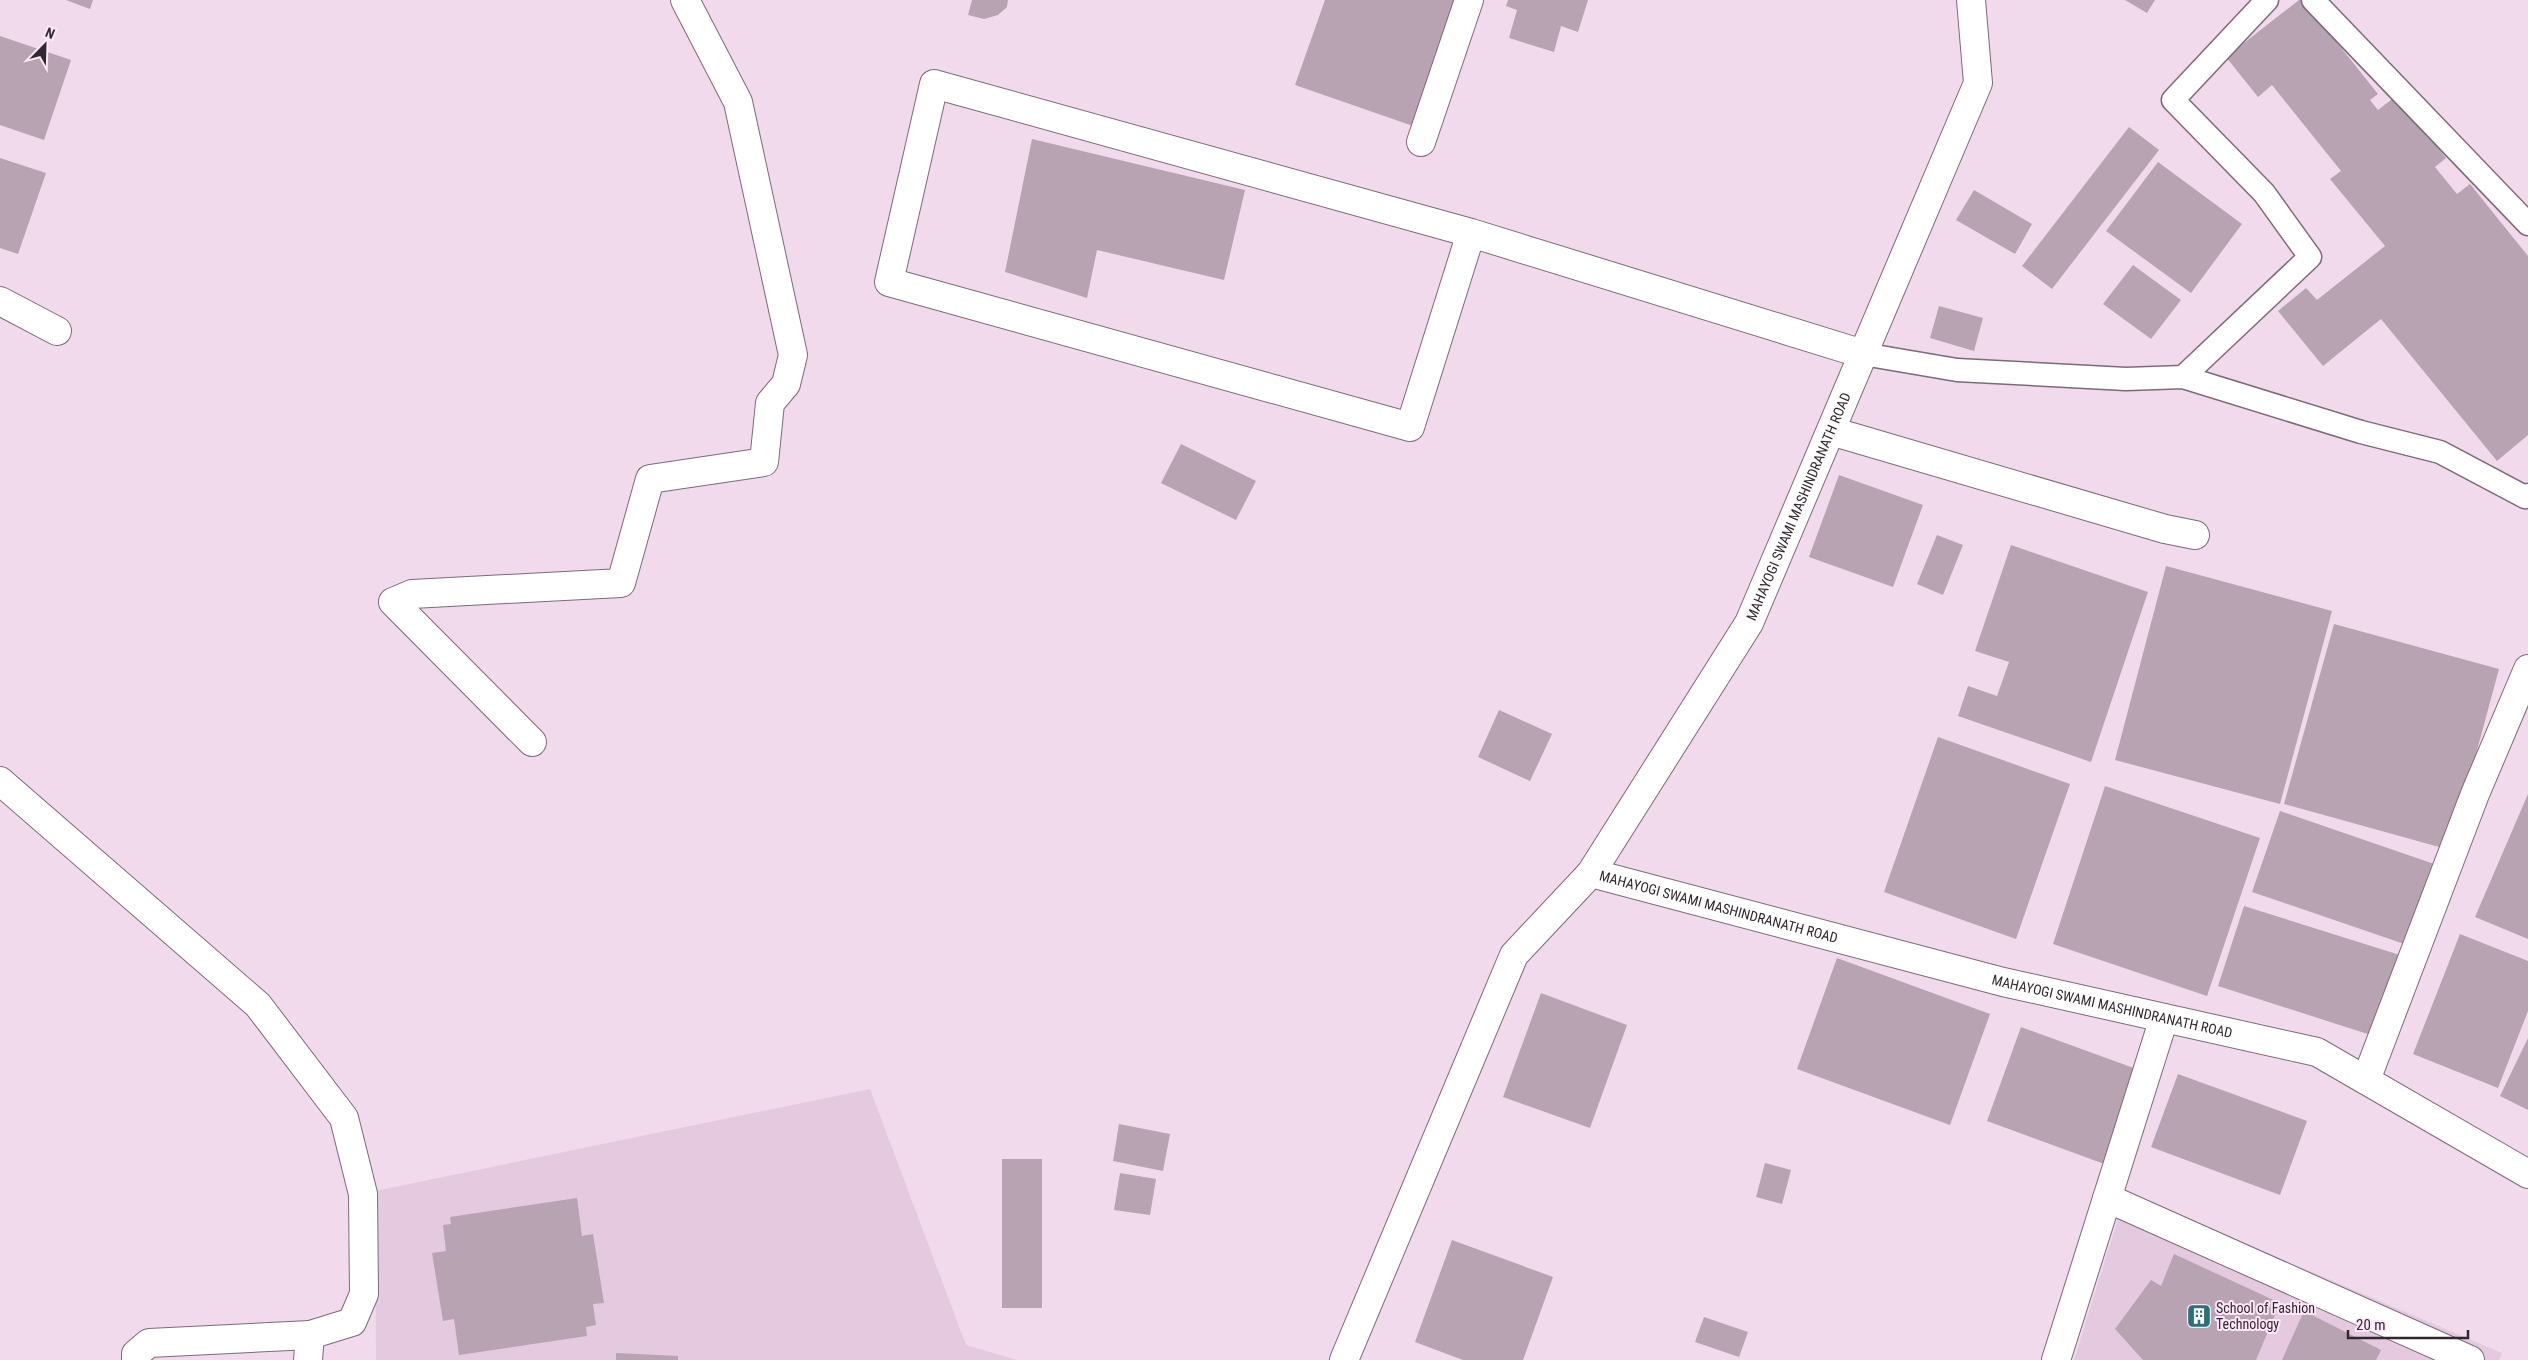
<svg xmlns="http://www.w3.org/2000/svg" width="2528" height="1360" viewBox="0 0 2528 1360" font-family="'Roboto Condensed',sans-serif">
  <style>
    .built { fill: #e5c9df }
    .building { fill: #b8a3b3 }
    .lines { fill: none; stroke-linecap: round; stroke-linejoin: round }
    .lane-casing { stroke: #7e6a79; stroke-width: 25 }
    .street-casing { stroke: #7e6a79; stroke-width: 30 }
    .lane { stroke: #fff; stroke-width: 22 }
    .street { stroke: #fff; stroke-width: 28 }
    .labels { text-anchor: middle; stroke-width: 4; stroke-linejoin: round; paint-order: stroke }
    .street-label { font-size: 14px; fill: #31282f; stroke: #fee7f9 }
    .poi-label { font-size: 14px; fill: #31282f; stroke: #fee7f9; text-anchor: start }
  </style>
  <rect width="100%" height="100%" fill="#f1daeb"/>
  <!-- built -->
  <path class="built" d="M870,1089L966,1345L1017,1360H376L375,1191Z
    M2126,1193L2502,1353L2499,1360H2074Z"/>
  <!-- building -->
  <path class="building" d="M66,0H93L90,9Z
    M972,0H1008L1007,7L998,15L984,19L968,15Z
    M1325,0H1456L1413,126L1295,85Z
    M1508,0H1588L1578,32L1561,26L1554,52L1509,38L1517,10L1506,6Z
    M2125,0H2155L2147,13Z
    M2299,0H2303L2378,94L2370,100L2378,110L2396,96L2446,158L2435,167L2457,194L2470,184L2528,256V435L2497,461L2381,319L2323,366L2278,311L2306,288L2317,300L2385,246L2330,179L2341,171L2272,85L2258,97L2226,57Z
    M0,36L71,60L44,140L0,125Z
    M2129,127L2159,150L2052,289L2022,266Z
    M1032,139L1245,190L1224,280L1097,250L1087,298L1005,272Z
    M0,158L46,173L18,254L0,248Z
    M2158,162L2242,224L2191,293L2106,231Z
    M1974,190L2032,224L2015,254L1956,220Z
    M2133,265L2181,300L2151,339L2103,304Z
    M1939,306L1983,318L1974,351L1930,338Z
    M1181,444L1256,481L1236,520L1161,483Z
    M1839,475L1923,505L1893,587L1809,557Z
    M1937,535L1963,545L1943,595L1917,584Z
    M2011,545L2148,592L2091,762L1958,716L1968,686L1997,696L2009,662L1975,651Z
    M2166,566L2332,611L2280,804L2115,760Z
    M2334,624L2499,669L2450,850L2284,804Z
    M1499,710L1552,734L1530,781L1478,757Z
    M1938,737L2070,784L2016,939L1884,892Z
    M2105,786L2260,838L2207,996L2053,944Z
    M2528,794V939L2475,917Z
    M2280,811L2440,866L2413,947L2252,892Z
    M2244,906L2403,956L2377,1037L2218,986Z
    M2460,934L2528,961V1011L2498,1088L2413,1054Z
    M1837,958L1990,1014L1950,1125L1797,1069Z
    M1541,993L1627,1025L1590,1128L1503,1097Z
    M2021,1027L2142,1071L2107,1165L1987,1121Z
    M2528,1038V1110L2500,1096Z
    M2178,1074L2307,1121L2280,1195L2151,1147Z
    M1119,1124L1170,1134L1163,1171L1113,1161Z
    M1002,1159H1042V1308H1002Z
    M1765,1163L1791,1170L1782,1204L1756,1197Z
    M1120,1173L1156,1179L1150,1215L1114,1210Z
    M577,1198L582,1236L593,1234L604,1303L593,1304L596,1325L586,1327L587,1336L459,1355L454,1319L443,1321L432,1253L446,1251L443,1225L451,1224L450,1217Z
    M1452,1240L1553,1277L1523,1360H1463L1415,1342Z
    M2174,1254L2280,1303L2256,1360H2143L2115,1329L2151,1280L2161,1286Z
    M2304,1311L2381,1350L2376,1360H2282Z
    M1704,1317L1748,1332L1739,1357L1695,1342Z
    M616,1353L678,1356V1360H616Z"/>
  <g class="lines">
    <defs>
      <path id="lane" d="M2313,0L2528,224
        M1863,354L1957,370L2126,379L2183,377L2310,257L2264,193L2173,100L2267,0
        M2183,377L2361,432L2440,452L2525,497L2528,495"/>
      <g id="street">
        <path d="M1421,142L1469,0"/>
        <path d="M1471,233L1410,427L889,282L934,84L1471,233L1863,354"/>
        <path d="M0,301L57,331"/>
        <path d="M1831,431L2165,529L2195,535"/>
        <path d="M532,742L393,602L412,594L621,583L650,479L764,462L770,403L786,384L793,355L738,102L685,0"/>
        <path d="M0,781L258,1005L344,1118L363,1194L364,1294L352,1322L310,1335L149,1343L136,1354V1360"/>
        <path id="s1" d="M1591,873L2003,982L2317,1052L2528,1174"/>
        <path d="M2366,1080L2475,794L2528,669"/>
        <path d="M2107,1198L2470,1360"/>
        <path d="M308,1360L310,1335"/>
        <path id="s2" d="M1344,1360L1514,955L1591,873L1749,623L1978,83L1971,0"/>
        <path d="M2056,1360L2164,1018"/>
      </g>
    </defs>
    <!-- lane casing -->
    <use href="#lane" class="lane-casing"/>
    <!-- street casing -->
    <use href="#street" class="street-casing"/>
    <!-- lane -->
    <use href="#lane" class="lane"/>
    <!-- street -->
    <use href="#street" class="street"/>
  </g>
  <!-- icons -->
  <defs>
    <symbol id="building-square" viewBox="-11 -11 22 22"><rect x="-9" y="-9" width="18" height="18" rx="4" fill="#29727b" stroke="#fee7f9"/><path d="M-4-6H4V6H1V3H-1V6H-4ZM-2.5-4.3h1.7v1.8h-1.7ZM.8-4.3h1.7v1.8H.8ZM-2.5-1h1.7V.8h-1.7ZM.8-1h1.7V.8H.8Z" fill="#fff"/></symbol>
  </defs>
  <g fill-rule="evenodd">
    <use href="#building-square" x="2185" y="1302" width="28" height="28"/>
  </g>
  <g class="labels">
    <!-- street labels -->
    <g class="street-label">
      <text dy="5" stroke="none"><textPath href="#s2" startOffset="974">MAHAYOGI SWAMI MASHINDRANATH ROAD</textPath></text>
      <text dy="5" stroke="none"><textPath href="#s1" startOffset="132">MAHAYOGI SWAMI MASHINDRANATH ROAD</textPath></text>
      <text dy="5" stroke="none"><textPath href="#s1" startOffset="538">MAHAYOGI SWAMI MASHINDRANATH ROAD</textPath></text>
    </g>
    <!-- poi labels -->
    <g class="poi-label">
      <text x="2216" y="1313">School of Fashion<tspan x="2216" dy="16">Technology</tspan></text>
    </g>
  </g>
  <!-- north arrow -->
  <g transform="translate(45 45) rotate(23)" stroke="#fee7f9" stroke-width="4" paint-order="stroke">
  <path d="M0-4L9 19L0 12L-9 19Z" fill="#31282f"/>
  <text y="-8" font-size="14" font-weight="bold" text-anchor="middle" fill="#31282f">N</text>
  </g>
  <!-- scale -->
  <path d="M2348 1330v8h120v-8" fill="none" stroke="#31282f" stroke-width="2.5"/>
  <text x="2356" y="1330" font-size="15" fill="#31282f" stroke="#fee7f9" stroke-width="4" paint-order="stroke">20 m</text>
</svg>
